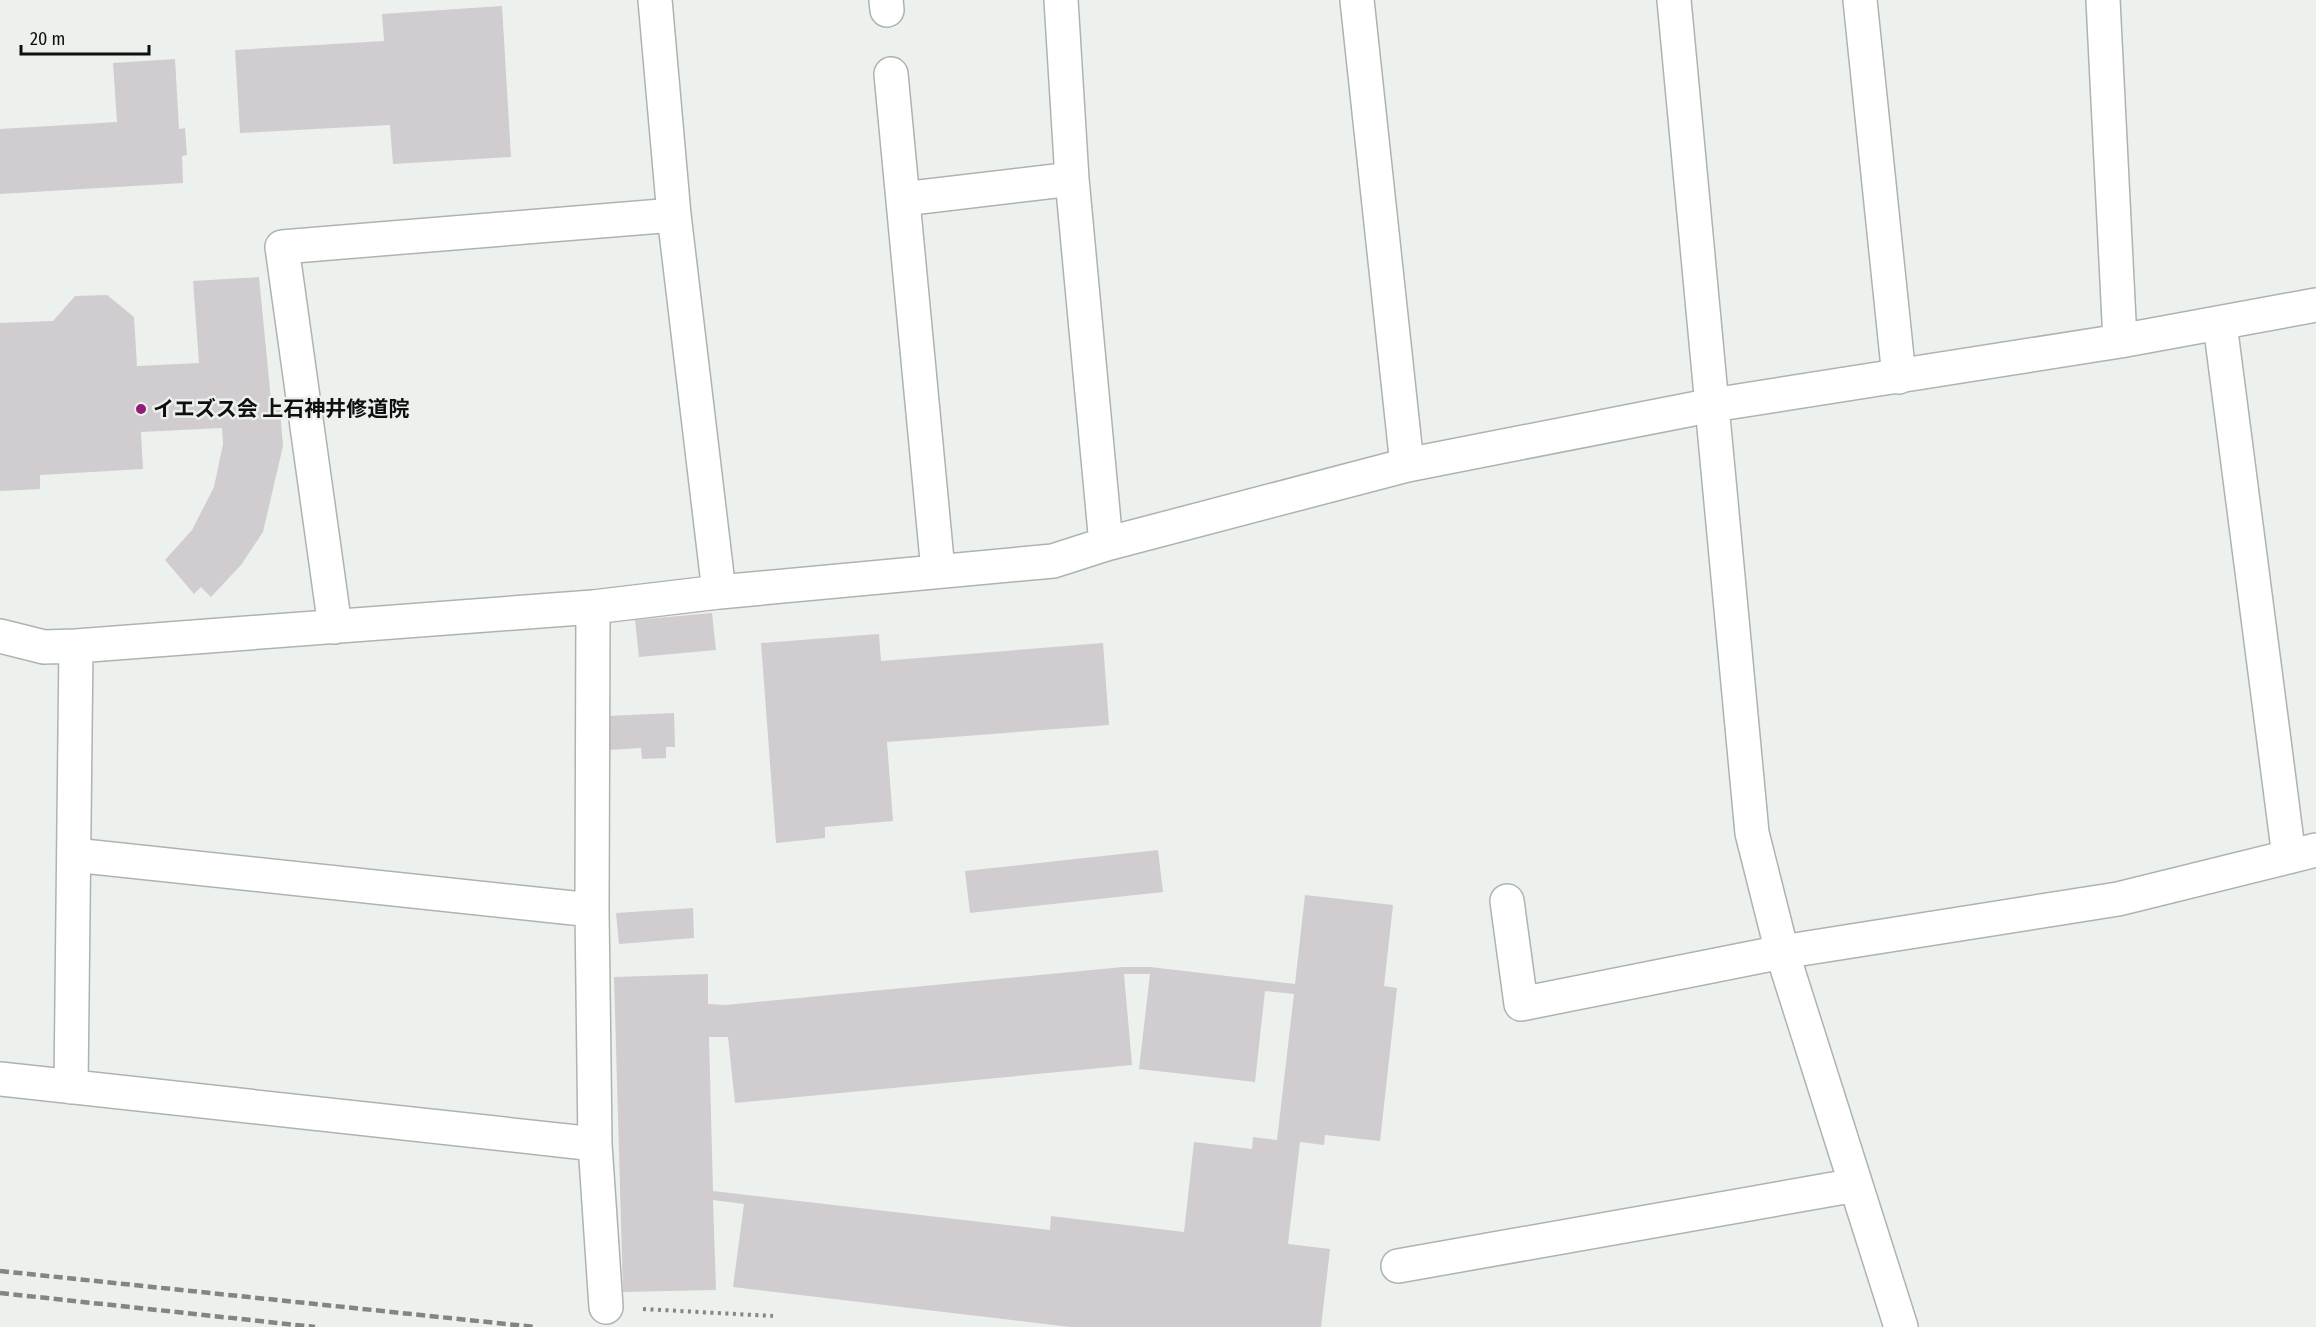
<svg xmlns="http://www.w3.org/2000/svg" width="2316" height="1327" viewBox="0 0 2316 1327" font-family="'Fira Sans Condensed','Noto Sans JP',sans-serif">
  <style>
    .building { fill: #d1cccf; fill-rule: evenodd }
    .lines { fill: none; stroke-linecap: round; stroke-linejoin: round }
    .minor-casing { stroke: #afb3af; stroke-width: 36 }
    .path { stroke: #838683; stroke-width: 4; stroke-dasharray: 3 4.5; stroke-linecap: butt }
    .minor { stroke: #fff; stroke-width: 33 }
    .rail { stroke: #828582; stroke-width: 4.5; stroke-dasharray: 9 4.5; stroke-linecap: butt }
    .poi-dot { fill: #941b77; stroke: #ecf1ed; stroke-width: 2 }
    .labels { text-anchor: middle; stroke-width: 5; stroke-linejoin: round; paint-order: stroke }
    .poi-label { font-size: 21px; font-weight: bold; fill: #0e0f0e; stroke: #ecf1ed; text-anchor: start }
  </style>
  <rect width="100%" height="100%" fill="#ecf1ed"/>
  <!-- building -->
  <path class="building" d="M502,6L511,157L393,164L390,125L240,133L235,50L384,41L382,14Z
    M175,59L179,129L185,128L187,155L182,156L183,183L0,194V129L117,122L113,63Z
    M259,277L272,410H280L283,446L263,532L241,565L211,597L201,587L194,594L165,560L192,530L214,487L223,444L222,428L141,432L143,469L40,475V489L0,491V323L53,321L75,296L107,295L134,317L137,366L199,363L193,281Z
    M712,613L716,650L639,657L635,620Z
    M879,634L881,661L1103,643L1109,725L887,742L893,821L825,827V838L776,843L761,643Z
    M674,713L675,747H666V758L642,759L641,748L609,750L607,716Z
    M1158,850L1163,892L970,913L965,871Z
    M1305,895L1393,905L1384,986L1397,988L1380,1141L1325,1135L1324,1145L1300,1142L1288,1244L1330,1249L1321,1327H1070L733,1287L744,1204L713,1200L716,1290L623,1292L614,977L708,974V1004L725,1005L1123,967H1150L1295,984ZM1124,974H1150L1139,1069L1255,1082L1265,991L1294,994L1277,1140L1253,1137L1252,1149L1194,1142L1184,1232L1051,1216L1050,1230L713,1191L709,1037H728L735,1103L1132,1065Z
    M693,908L694,938L619,944L616,913Z"/>
  <g class="lines">
    <defs>
      <path id="minor" d="M655,0L674,215L719,592
        M886,0L887,10
        M1061,0L1072,179L1106,544
        M1357,0L1407,465
        M1674,0L1752,833L1782,952L1901,1327
        M1860,0L1899,377
        M2103,0L2120,341
        M891,74L938,571
        M903,199L1072,179
        M2220,324L2289,857
        M593,607L592,910L595,1144L606,1307
        M335,627L282,247L674,215
        M0,636L44,647L76,646L593,607L719,592L1053,561L1106,544L1407,465L1713,405L2120,341L2316,305
        M74,855L592,910
        M1507,901L1521,1004L1782,952L2118,899L2316,850
        M0,1079L595,1144
        M71,1087L76,646
        M1398,1266L1856,1185"/>
    </defs>
    <!-- minor casing -->
    <use href="#minor" class="minor-casing"/>
    <!-- path -->
    <path class="path" d="M643,1309L773,1316"/>
    <!-- minor -->
    <use href="#minor" class="minor"/>
    <!-- rail -->
    <path class="rail" d="M0,1271L535,1327
      M0,1293L315,1327"/>
  </g>
  <!-- markers -->
  <circle class="poi-dot" cx="141" cy="409" r="6"/>
  <g class="labels">
    <!-- poi labels -->
    <g class="poi-label">
      <text x="153" y="416">イエズス会 上石神井修道院</text>
    </g>
  </g>
  <!-- scale -->
  <path d="M21 45v9h128v-9" fill="none" stroke="#0e0f0e" stroke-width="3"/>
  <text x="30" y="45" font-size="18" fill="#0e0f0e" stroke="#ecf1ed" stroke-width="4.5" paint-order="stroke">20 m</text>
</svg>
